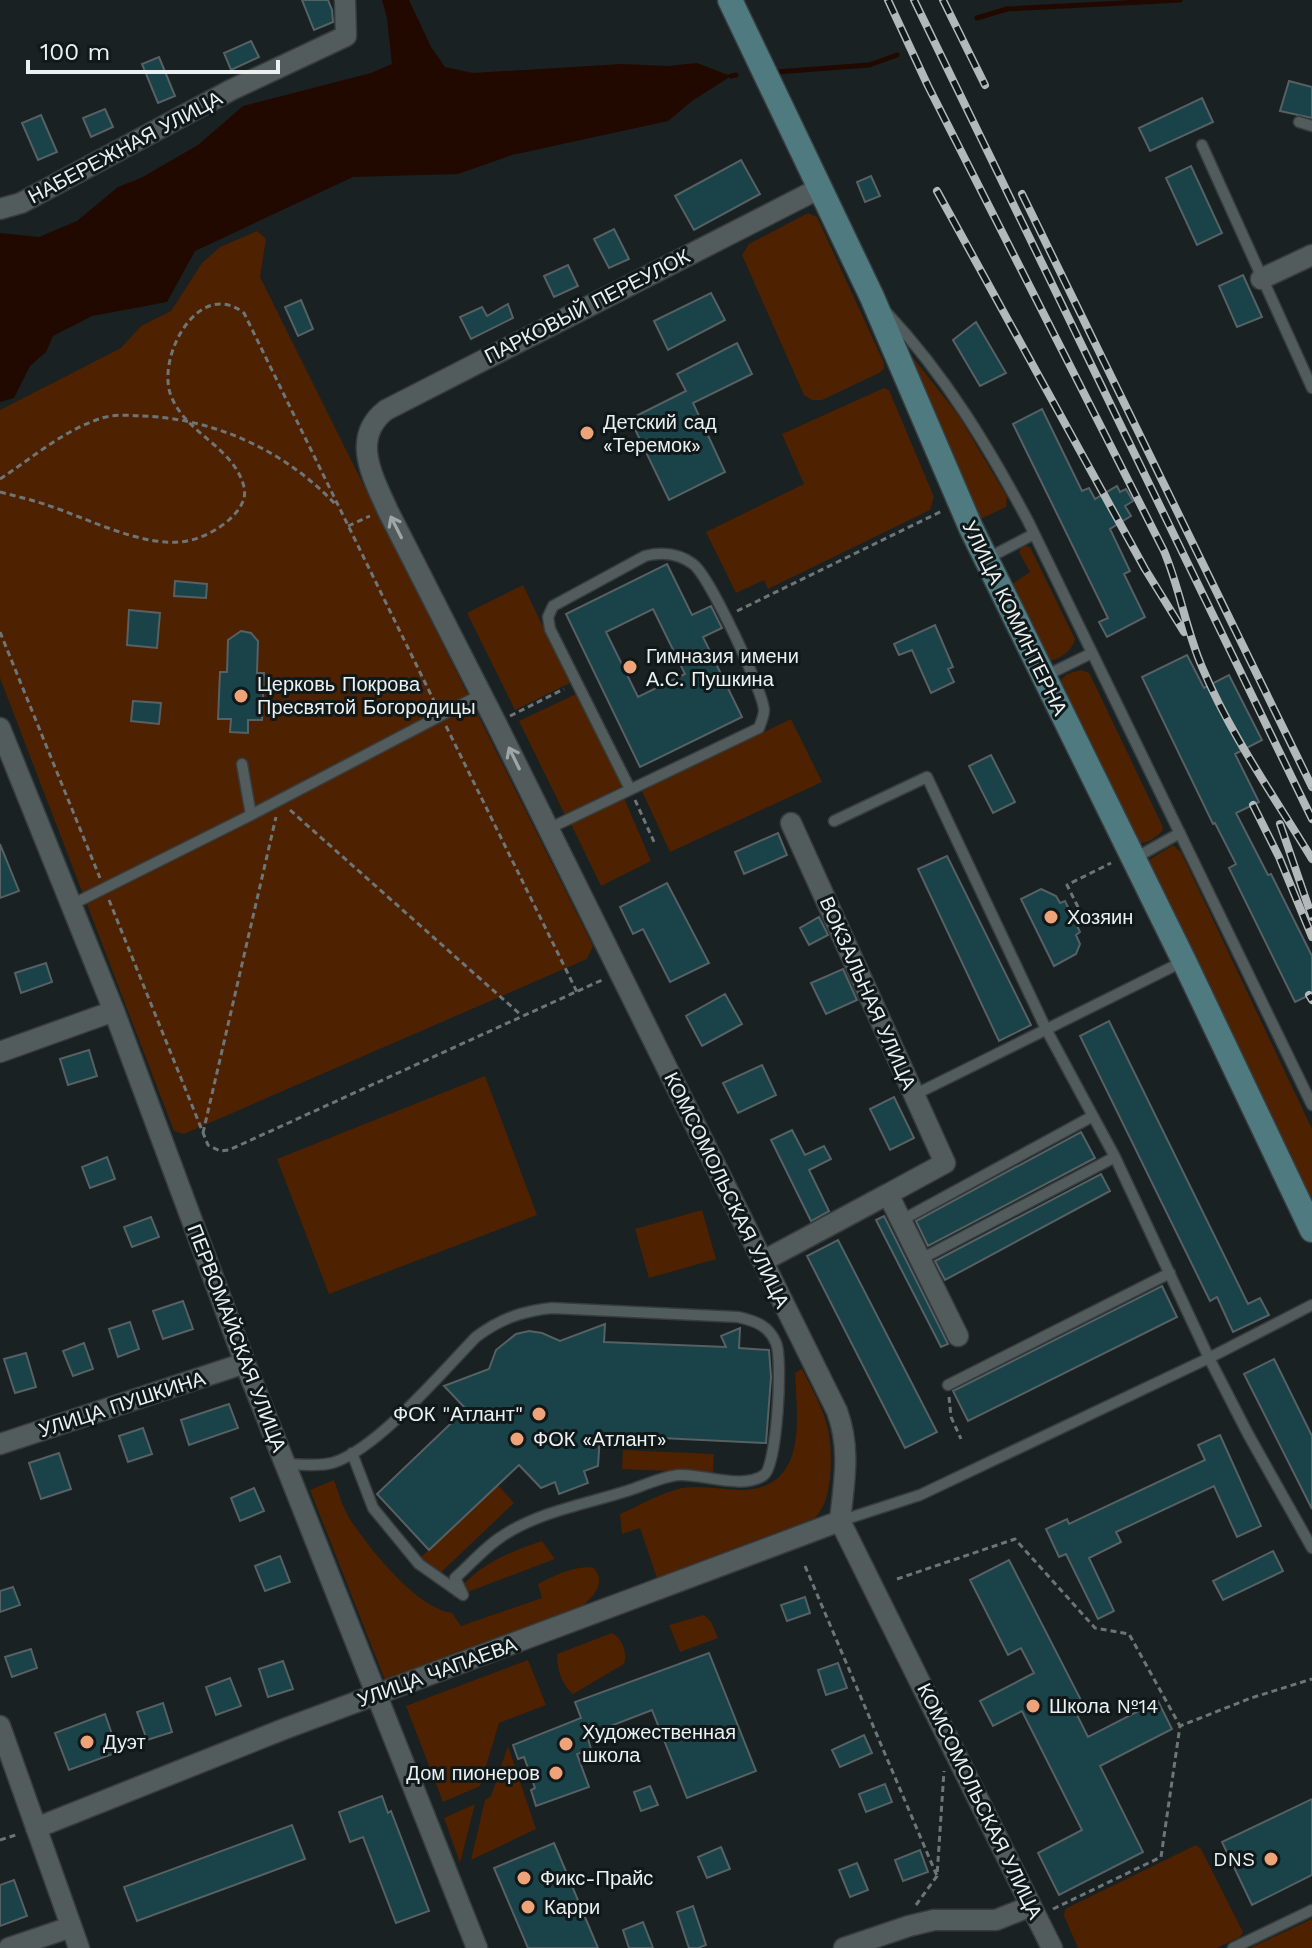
<svg xmlns="http://www.w3.org/2000/svg" width="1312" height="1948" viewBox="0 0 1312 1948" font-family="'Work Sans',sans-serif">
  <style>
    .green { fill: #4e2101 }
    .water { fill: #210900 }
    .lines { fill: none; stroke-linecap: round; stroke-linejoin: round }
    .stream { stroke: #210900; stroke-width: 5 }
    .building { fill: #194249; stroke: #576062; stroke-width: 2; fill-rule: evenodd }
    .lane-casing { stroke: #373d3e; stroke-width: 13 }
    .street-casing { stroke: #373d3e; stroke-width: 23 }
    .secondary-casing { stroke: #373d3e; stroke-width: 27 }
    .path { stroke: #6e7576; stroke-width: 3; stroke-dasharray: 6 4; stroke-linecap: butt }
    .lane { stroke: #525c5d; stroke-width: 10 }
    .street { stroke: #525c5d; stroke-width: 20 }
    .secondary { stroke: #4e7a80; stroke-width: 24 }
    .rail-casing { stroke: #b3b9ba; stroke-width: 8 }
    .rail { stroke: #101819; stroke-width: 5; stroke-dasharray: 15; stroke-linecap: butt }
    .oneway { stroke: #9ea6a7 }
    .poi-dot { fill: #efa378; stroke: #101819; stroke-width: 3 }
    .labels { text-anchor: middle; stroke-width: 6; stroke-linejoin: round; paint-order: stroke }
    .street-label { font-size: 20px; fill: #ebf0f1; stroke: #101819 }
    .poi-label { font-size: 20px; fill: #ebf0f1; stroke: #101819; text-anchor: start }
  </style>
  <rect width="100%" height="100%" fill="#192122"/>
  <!-- green -->
  <path class="green" d="M808,213L817,217L884,363V369L879,373L822,400H812L804,395L742,255L749,244Z
    M257,231L266,239L260,277L593,946L587,959L184,1134L174,1131L0,678V410L121,348L141,326L171,311L202,263L220,247Z
    M914,359L959,416L1007,497L1006,507L976,521L911,360Z
    M884,388L889,390L934,497L930,510L768,589L764,580L736,593L706,532L804,484L782,434Z
    M1023,545L1030,547L1075,639C1072,652 1058,661 1045,661L1011,585L1030,572L1019,552Z
    M523,585L570,683L515,710L467,613Z
    M1081,670L1089,673L1096,687L1162,825L1163,830C1157,837 1147,844 1138,843L1059,689L1060,681L1067,674Z
    M576,694L622,786L565,815L519,721Z
    M791,719L822,782L670,852L642,791Z
    M624,798L651,861L601,886L571,824Z
    M1173,845L1181,852L1312,1129V1205L1148,867L1149,860Z
    M485,1076L537,1215L329,1294L277,1159Z
    M702,1210L716,1259L649,1278L635,1229Z
    M802,1369C824,1412 834,1428 830,1477C828,1493 826,1506 815,1518L657,1578L640,1528L622,1534L620,1514C639,1506 662,1492 682,1488C702,1485 724,1490 744,1490C808,1487 797,1418 795,1373Z
    M623,1450L714,1454L713,1473L622,1469Z
    M334,1480C339,1493 343,1509 351,1521C372,1551 415,1607 452,1613L461,1626L542,1598L538,1584C553,1576 577,1564 594,1568C607,1585 593,1595 581,1608L385,1680L310,1490Z
    M498,1485L514,1503L434,1579L417,1561Z
    M542,1541L555,1559L452,1598C475,1566 506,1553 542,1541Z
    M704,1615L711,1622L718,1638L680,1652L669,1625Z
    M612,1633C622,1638 628,1653 624,1664L573,1694C561,1684 557,1669 557,1654Z
    M528,1660L546,1705L499,1723L480,1786L443,1802L406,1706Z
    M508,1746L536,1829L471,1860L485,1800L491,1796Z
    M475,1804L460,1863L444,1818Z
    M1196,1845L1201,1849L1243,1932L1240,1937L1217,1948H1078L1064,1916L1065,1909Z
    M1312,1919V1948H1250Z"/>
  <!-- water -->
  <path class="water" d="M382,0H409L431,47L445,67L473,73L622,64L668,66L697,63L731,76L692,101L668,121L512,155L458,174L353,177L195,251L167,302L92,316L53,336L46,352L30,366L14,398L0,402V233L39,237L77,221L118,187L141,178L198,145L243,106L371,73L392,64L387,18Z"/>
  <g class="lines">
    <!-- stream -->
    <path class="stream" d="M977,18L1007,9L1180,0
      M776,72L869,65L897,55
      M731,76L736,75"/>
  </g>
  <!-- building -->
  <path class="building" d="M302,0H328L332,10L333,22L314,30Z
    M251,41L259,57L231,70L224,53Z
    M159,57L175,96L158,103L142,64Z
    M1289,81L1312,87V118L1280,111Z
    M1202,98L1213,122L1150,151L1139,128Z
    M105,109L113,127L91,137L83,118Z
    M41,115L57,152L38,160L22,123Z
    M741,160L760,194L694,230L675,196Z
    M1191,166L1222,233L1197,245L1166,178Z
    M871,176L880,196L865,202L857,182Z
    M614,229L629,259L609,268L594,239Z
    M568,265L578,286L554,297L544,276Z
    M1243,275L1262,317L1237,327L1219,286Z
    M711,293L725,320L668,350L654,321Z
    M301,300L313,329L298,336L285,307Z
    M508,304L513,318L471,339L460,317L482,307L487,316Z
    M976,322L1006,373L980,386L953,340Z
    M737,343L752,374L693,403L725,472L669,500L630,419L686,391L677,374Z
    M1042,409L1082,491L1089,488L1095,499L1117,486L1120,492L1126,489L1133,501L1125,506L1131,516L1110,529L1130,571L1124,574L1145,617L1107,637L1099,622L1108,618L1013,424Z
    M667,564L692,615L711,606L722,628L703,637L742,717L640,767L566,614ZM653,609L685,674L638,697L606,632Z
    M175,581L207,584L206,598L174,596Z
    M129,610L160,613L157,648L127,645Z
    M935,625L953,667L948,669L954,682L931,693L912,650L899,655L894,644Z
    M241,631L251,633L258,641L257,673H264L262,720H248V733L230,732L231,719H218L220,672H227L228,640Z
    M1187,655L1204,688L1229,675L1262,740L1235,754L1259,802L1236,813L1268,875L1271,874L1312,956V994L1295,1002L1229,868L1236,864L1215,823L1213,824L1142,677Z
    M133,701L161,703L159,724L131,721Z
    M991,755L1015,802L993,813L969,766Z
    M778,833L787,855L744,874L735,852Z
    M0,844L19,891L0,898Z
    M947,856L1031,1025L999,1041L918,869Z
    M667,883L709,963L670,982L643,929L633,934L620,907Z
    M1041,889L1056,896L1060,903L1065,901L1080,932L1076,935L1080,944L1076,954L1054,966L1021,899Z
    M819,917L828,935L809,945L800,928Z
    M46,963L52,982L21,993L15,973Z
    M843,969L857,1000L826,1014L811,983Z
    M725,994L742,1024L702,1046L686,1016Z
    M1109,1021L1248,1304L1260,1298L1269,1315L1233,1332L1217,1297L1210,1301L1080,1036Z
    M89,1050L97,1076L68,1085L60,1059Z
    M762,1065L776,1095L738,1113L723,1083Z
    M894,1097L914,1138L890,1150L870,1109Z
    M792,1130L805,1155L824,1146L831,1159L809,1170L829,1211L811,1221L771,1140Z
    M1081,1132L1095,1158L1093,1159L928,1246L916,1221Z
    M107,1157L115,1179L90,1188L82,1167Z
    M1101,1174L1110,1191L945,1280L935,1261Z
    M884,1216L948,1344L941,1347L876,1220Z
    M151,1217L159,1237L132,1247L124,1227Z
    M838,1240L937,1432L905,1448L807,1256Z
    M1162,1286L1177,1317L968,1421L953,1391Z
    M183,1301L193,1329L163,1339L153,1311Z
    M130,1322L139,1349L118,1357L109,1329Z
    M605,1324L604,1342L726,1347L721,1336L740,1328L739,1348L769,1350L771,1377L766,1443L600,1435L598,1466L584,1471L588,1483L559,1494L555,1482L541,1488L519,1465L429,1550L377,1494L466,1409L444,1386L489,1369L496,1350L516,1334L529,1331L542,1333L560,1341Z
    M84,1343L93,1369L73,1376L63,1351Z
    M26,1353L36,1387L15,1393L4,1359Z
    M1274,1359L1312,1436V1509L1244,1374Z
    M229,1404L238,1428L189,1445L181,1420Z
    M143,1428L152,1454L128,1462L119,1436Z
    M1220,1435L1261,1526L1237,1537L1214,1486L1116,1532L1121,1542L1089,1558L1114,1611L1098,1619L1066,1554L1059,1557L1046,1529L1067,1519L1069,1524L1205,1460L1198,1445Z
    M59,1453L71,1489L41,1499L29,1463Z
    M254,1488L264,1511L240,1521L231,1498Z
    M1273,1551L1283,1571L1223,1600L1213,1581Z
    M280,1556L290,1582L265,1591L255,1566Z
    M1009,1560L1083,1704L1074,1709L1088,1737L1158,1701L1172,1729L1100,1766L1143,1852L1059,1895L1038,1853L1082,1830L1022,1711L993,1726L980,1701L1034,1673L1021,1648L1008,1655L970,1580Z
    M13,1587L20,1605L0,1612V1591Z
    M805,1597L810,1613L787,1621L781,1605Z
    M31,1649L37,1668L12,1677L5,1657Z
    M709,1653L756,1771L687,1798L652,1710L587,1735L591,1749L577,1754L589,1787L536,1806L531,1790L535,1788L524,1757L518,1759L513,1745L581,1718L575,1702Z
    M283,1661L293,1689L268,1697L259,1669Z
    M838,1663L847,1688L826,1695L818,1670Z
    M230,1678L241,1706L216,1715L206,1687Z
    M163,1703L172,1732L147,1740L137,1712Z
    M105,1714L118,1752L69,1770L55,1733Z
    M864,1735L872,1753L840,1767L832,1750Z
    M885,1784L892,1802L866,1812L859,1794Z
    M650,1786L658,1805L641,1811L634,1792Z
    M382,1796L388,1813L391,1811L429,1911L396,1923L363,1837L350,1842L339,1812Z
    M1312,1799V1875L1252,1905L1222,1842Z
    M292,1825L305,1859L137,1921L124,1887Z
    M554,1843L598,1948H528L494,1868Z
    M721,1847L730,1869L707,1878L698,1857Z
    M920,1850L928,1872L903,1881L895,1860Z
    M857,1863L868,1890L850,1897L839,1870Z
    M14,1880L27,1916L0,1926V1885Z
    M693,1906L706,1945L698,1948H689L677,1912Z
    M643,1922L653,1948H629L623,1930Z"/>
  <g class="lines">
    <defs>
      <path id="lane" d="M1299,122L1312,126
        M1202,145L1312,388
        M887,313C945,375 988,446 1028,521L1312,1105
        M988,558L1034,534
        M1045,676L1092,653
        M251,815L482,694
        M834,821L927,777L1046,1029L1115,1157L1209,1358L1248,1434L1312,1548
        M548,829L759,728C761,722 764,716 764,710C763,691 709,575 693,564C678,553 661,552 645,556L553,606L548,617L550,629L630,789
        M1135,858L1180,833
        M71,905L251,815L242,764
        M914,1095L1182,962
        M902,1220L1093,1116
        M921,1259L1115,1157
        M948,1385L1170,1273
        M285,1464C300,1464 322,1467 335,1462C379,1447 442,1372 476,1337C500,1319 522,1311 552,1308L738,1317C756,1321 769,1326 776,1343C783,1359 777,1466 764,1475C744,1490 702,1474 680,1475C663,1476 643,1486 627,1491C586,1504 537,1512 501,1537C484,1548 470,1565 455,1578L463,1595L419,1564L373,1508L352,1453
        M840,1521L920,1495L1209,1358L1312,1305
        M1233,1948L1312,1910"/>
      <path id="street" d="M820,188L386,410C350,438 373,477 388,511L496,723L837,1411C851,1449 844,1482 840,1521L1052,1948
        M0,209L21,203L231,90L346,36L345,0
        M1261,279L1312,255
        M0,728L114,1011L245,1363L477,1948
        M791,823L945,1163L888,1194
        M0,1052L114,1011
        M763,1261L888,1194L958,1336
        M0,1444L245,1363
        M0,1726L79,1948
        M36,1828L284,1729L840,1521
        M9,1948L71,1927
        M844,1948L909,1926L934,1920H996L1031,1906"/>
      <path id="secondary" d="M730,0L872,297L971,528L1184,961L1312,1230"/>
    </defs>
    <!-- lane casing -->
    <use href="#lane" class="lane-casing"/>
    <!-- street casing -->
    <use href="#street" class="street-casing"/>
    <!-- secondary casing -->
    <use href="#secondary" class="secondary-casing"/>
    <!-- path -->
    <path class="path" d="M0,479C32,458 63,431 99,419C112,414 128,415 141,416C215,418 287,452 336,505
      M0,492C16,496 32,500 47,505C87,518 145,549 187,541C203,538 219,529 230,519C239,510 247,500 244,487C234,446 183,433 170,393C158,354 199,278 244,313L436,705
      M348,526L370,516
      M737,611L942,511
      M0,632L100,878
      M510,716L564,689
      M446,726L577,992
      M635,800L655,844
      M290,810L521,1015
      M109,900L208,1145L220,1151L229,1150L602,980
      M1087,925L1067,885L1111,863
      M203,1133L276,817
      M949,1397L951,1417L961,1439
      M805,1566L937,1876
      M897,1579L1015,1539L1095,1628L1129,1634L1180,1726
      M0,1840L19,1834
      M916,1905L937,1876L944,1771
      M1053,1909L1161,1857L1180,1726L1251,1698L1312,1679"/>
    <!-- lane -->
    <use href="#lane" class="lane"/>
    <!-- street -->
    <use href="#street" class="street"/>
    <!-- secondary -->
    <use href="#secondary" class="secondary"/>
    <defs>
      <path id="rail" d="M888,0L928,86L1164,551C1180,589 1186,630 1202,667C1231,736 1274,796 1312,859
        M914,0L1312,819
        M943,0L985,85
        M937,191L1145,569L1184,632
        M1022,194L1312,787
        M1253,805L1279,857L1312,937
        M1280,824L1312,917
        M1309,995L1312,1000"/>
    </defs>
    <!-- rail casing -->
    <use href="#rail" class="rail-casing"/>
    <!-- rail -->
    <use href="#rail" class="rail"/>
  </g>
  <!-- one-way arrows -->
  <defs><path id="oneway-shaft" d="M-6 0H5M1.5-3L5.5 0L1.5 3" fill="none" stroke-width="1.6" stroke-linecap="round" stroke-linejoin="round" transform="scale(2)"/></defs>
  <g class="oneway">
    <use href="#oneway-shaft" transform="translate(396 527) rotate(-117)"/>
    <use href="#oneway-shaft" transform="translate(514 758) rotate(-116)"/>
  </g>
  <!-- markers -->
  <g class="poi-dot">
    <circle cx="587" cy="433" r="8"/>
    <circle cx="630" cy="667" r="8"/>
    <circle cx="241" cy="696" r="8"/>
    <circle cx="1051" cy="917" r="8"/>
    <circle cx="539" cy="1414" r="8"/>
    <circle cx="517" cy="1439" r="8"/>
    <circle cx="1033" cy="1706" r="8"/>
    <circle cx="87" cy="1742" r="8"/>
    <circle cx="566" cy="1744" r="8"/>
    <circle cx="556" cy="1773" r="8"/>
    <circle cx="1271" cy="1859" r="8"/>
    <circle cx="524" cy="1878" r="8"/>
    <circle cx="528" cy="1907" r="8"/>
  </g>
  <g class="labels">
    <!-- street labels -->
    <g class="street-label">
      <text transform="translate(125 147) rotate(-28)" y="7">НАБЕРЕЖНАЯ УЛИЦА</text>
      <text transform="translate(587 306) rotate(-27)" y="7">ПАРКОВЫЙ ПЕРЕУЛОК</text>
      <text transform="translate(1015 618) rotate(64)" y="7">УЛИЦА КОМИНТЕРНА</text>
      <text transform="translate(868 993) rotate(66)" y="7">ВОКЗАЛЬНАЯ УЛИЦА</text>
      <text transform="translate(727 1190) rotate(64)" y="7">КОМСОМОЛЬСКАЯ УЛИЦА</text>
      <text transform="translate(237 1338) rotate(69)" y="7">ПЕРВОМАЙСКАЯ УЛИЦА</text>
      <text transform="translate(122 1404) rotate(-18)" y="7">УЛИЦА ПУШКИНА</text>
      <text transform="translate(437 1672) rotate(-20)" y="7">УЛИЦА ЧАПАЕВА</text>
      <text transform="translate(980 1801) rotate(64)" y="7">КОМСОМОЛЬСКАЯ УЛИЦА</text>
    </g>
    <!-- poi labels -->
    <g class="poi-label">
      <text x="603" y="429">Детский сад<tspan x="603" dy="23">«Теремок»</tspan></text>
      <text x="646" y="663">Гимназия имени<tspan x="646" dy="23">А.С. Пушкина</tspan></text>
      <text x="257" y="691">Церковь Покрова<tspan x="257" dy="23">Пресвятой Богородицы</tspan></text>
      <text x="1067" y="924">Хозяин</text>
      <text x="523" y="1421" text-anchor="end">ФОК "Атлант"</text>
      <text x="533" y="1446">ФОК «Атлант»</text>
      <text x="1049" y="1713">Школа №14</text>
      <text x="582" y="1739">Художественная<tspan x="582" dy="23">школа</tspan></text>
      <text x="103" y="1749">Дуэт</text>
      <text x="540" y="1780" text-anchor="end">Дом пионеров</text>
      <text x="1255" y="1866" text-anchor="end">DNS</text>
      <text x="540" y="1885">Фикс-Прайс</text>
      <text x="544" y="1914">Карри</text>
    </g>
  </g>
  <!-- scale -->
  <path d="M28 60v12h250v-12" fill="none" stroke="#ebf0f1" stroke-width="4"/>
  <text x="40" y="60" font-size="24" fill="#ebf0f1" stroke="#101819" stroke-width="6" paint-order="stroke">100 m</text>
</svg>
